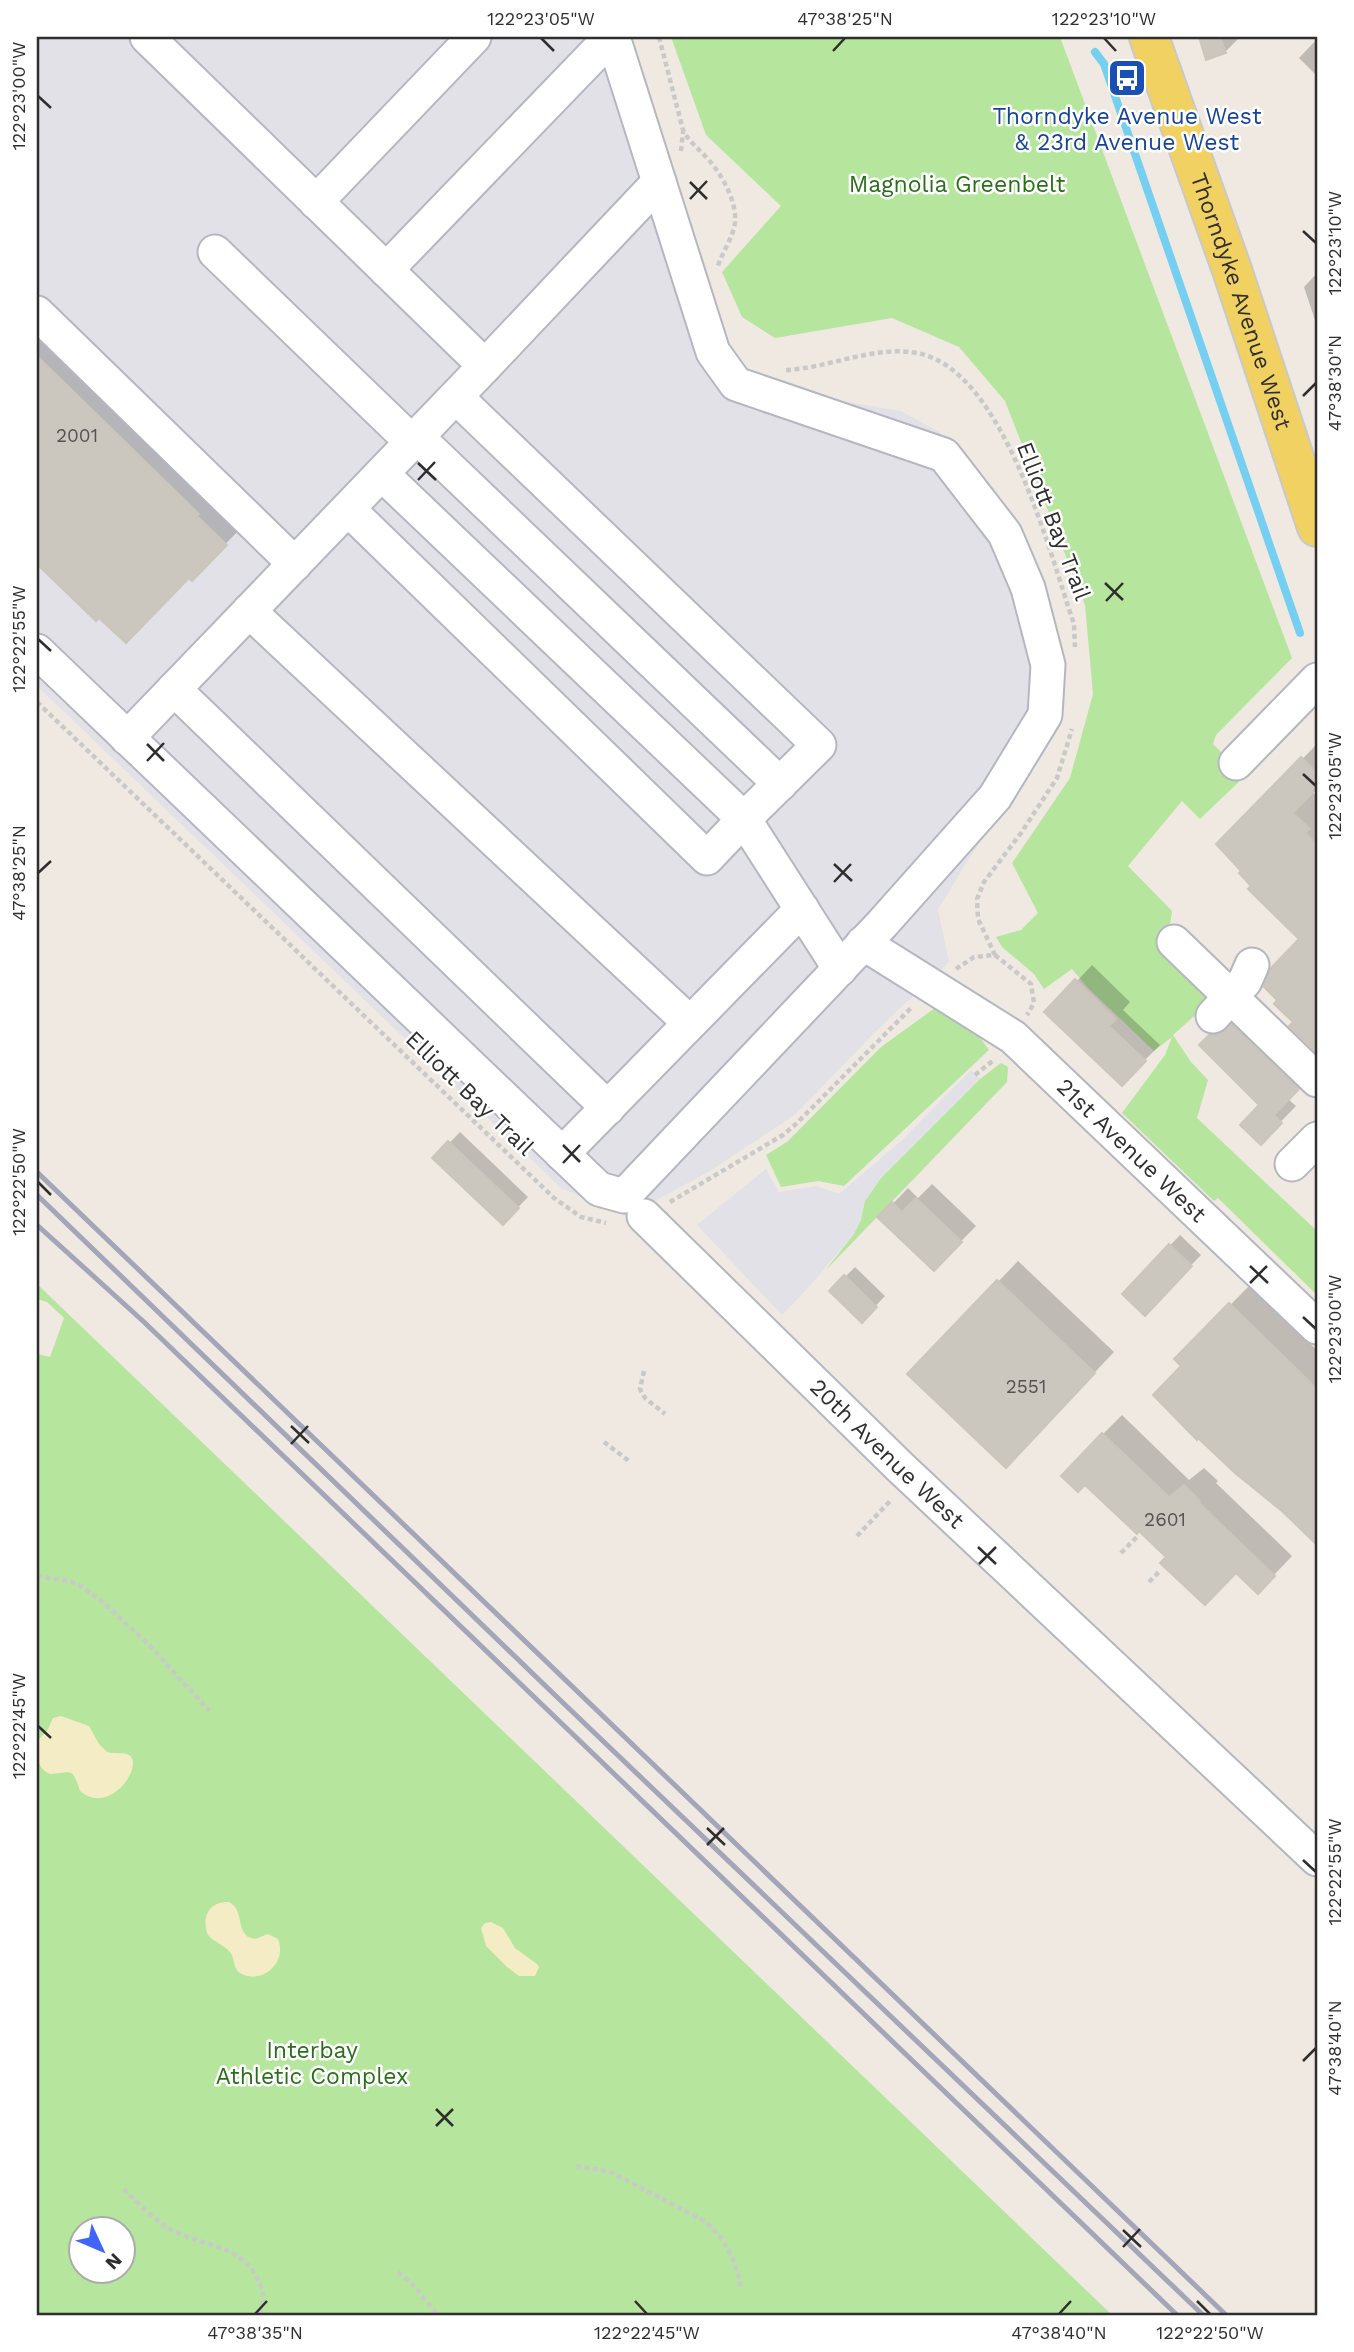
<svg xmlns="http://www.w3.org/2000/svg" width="1354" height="2352" viewBox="0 0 1354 2352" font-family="'Work Sans',sans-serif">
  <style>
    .industrial { fill: #e3e1e8 }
    .green { fill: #b6e59e; fill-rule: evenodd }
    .sand { fill: #f3ecc5 }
    .shadow { fill: #0003 }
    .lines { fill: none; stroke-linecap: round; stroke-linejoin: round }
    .stream { stroke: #75cff0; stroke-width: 8 }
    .building { fill: #cbc7bf; stroke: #cbc5ba; stroke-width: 2 }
    .minor-casing { stroke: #b4b7c1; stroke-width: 37 }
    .major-casing { stroke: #c9c9c9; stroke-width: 42 }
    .path { stroke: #c9c9c9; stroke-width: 4.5; stroke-dasharray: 5 3.5; stroke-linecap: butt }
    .minor { stroke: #fff; stroke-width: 33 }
    .major { stroke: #f2d163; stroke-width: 38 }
    .rail { stroke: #a3a6b8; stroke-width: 5 }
    .ticks { fill: none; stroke: #2e2e2e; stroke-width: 2.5 }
    .labels { text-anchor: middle; stroke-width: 5; stroke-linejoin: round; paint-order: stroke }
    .number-label { font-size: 19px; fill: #555452 }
    .transit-label { font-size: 23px; fill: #164399; stroke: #fff }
    .park-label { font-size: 23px; fill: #2c6e1b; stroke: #fff }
    .street-label { font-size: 23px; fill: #2e2e2e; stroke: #fff }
    .neatline { fill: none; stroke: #2e2e2e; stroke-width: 2.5 }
    .ticks-label { font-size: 18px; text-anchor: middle; fill: #2e2e2e }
  </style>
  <rect width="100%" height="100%" fill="#efe9e1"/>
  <!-- industrial -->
  <path class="industrial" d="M37,37H631L704,301L737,366L800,394L901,411L939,432L964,459L1020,540L1039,755L968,860L938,910L949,962L874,1033L796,1114L710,1171L627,1216L561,1188L37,686Z
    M971,1070L980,1079L881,1178L865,1201L861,1220L854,1234L809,1287L782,1315L697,1225L766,1169L779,1192L816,1186L839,1194L902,1140Z"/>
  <!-- green -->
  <path class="green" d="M671,37H1060L1292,658L1216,735L1213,744L1245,776L1200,819L1182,801L1128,866L1172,911L1167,945L1194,975L1210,1002L1173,1035L1191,1062L1208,1080L1197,1118L1317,1231V1295L1218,1198L1214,1201L1122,1113L1165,1055L1172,1037L1154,1051L1088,988L1072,969L1044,989L1034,974L1002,947L996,937L1021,930L1038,913L1012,863L1070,778L1093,694L1085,605L1005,401L959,347L892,318L775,338L742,317L722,272L781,206L706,135Z
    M935,1008L975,1031L989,1050L844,1186L818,1181L781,1187L766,1155L787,1142L881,1047Z
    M1001,1063L1008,1067L1007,1082L825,1271L854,1234L861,1220L865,1201L881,1178L980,1079Z
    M37,1284L1112,2315H37V1354L50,1357L64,1318L47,1302L37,1299ZM80,2230H122V2272H80Z"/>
  <!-- sand -->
  <path class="sand" d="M61,1716L89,1726L99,1744L107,1752C113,1754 124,1752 129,1755C145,1765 110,1817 80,1791C72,1767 73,1772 50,1774C36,1768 36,1753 38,1740L47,1731L53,1718Z
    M229,1902C244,1910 236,1927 248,1937L255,1939L268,1934L278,1939C287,1960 266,1983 244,1975C232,1971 236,1960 230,1952C224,1945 214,1942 208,1935C201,1917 209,1901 229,1902Z
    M491,1922L503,1928L515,1948L537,1964L539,1967L535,1976H519L507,1967L486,1946L481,1928L485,1923Z"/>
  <!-- shadow -->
  <path class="shadow" d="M1201,37H1240L1225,52L1207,58Z
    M1317,39V76L1299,58Z
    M1317,273V326L1304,287Z
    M37,317L246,523L192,578L189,576L96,619L37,562Z
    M1317,744V786L1312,791L1317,797V1051L1292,1026L1296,1022L1301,939L1219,844Z
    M1092,965L1130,1002L1123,1010L1160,1045L1122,1083L1077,981Z
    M1236,1019L1313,1073L1288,1099L1296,1106L1261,1142L1262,1105L1202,1045L1226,1020Z
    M460,1132L528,1197L503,1223L435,1158Z
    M932,1184L976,1226L934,1269L880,1217L908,1188L918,1198Z
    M1180,1235L1201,1255L1145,1313L1124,1294Z
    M1018,1261L1114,1352L1026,1445L910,1374Z
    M855,1267L885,1296L862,1320L831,1291Z
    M1250,1285L1317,1350V1543L1284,1511L1177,1359Z
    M1122,1415L1189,1480L1204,1468L1218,1481L1216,1483L1292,1556L1258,1592L1236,1571L1168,1557L1103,1434Z"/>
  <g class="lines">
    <!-- stream -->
    <path class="stream" d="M1095,52L1104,64L1300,633"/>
  </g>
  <!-- building -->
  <path class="building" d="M1199,37H1220L1226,53L1206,60Z
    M37,356L199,514L197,516L227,545L192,581L189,578L126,643L99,618L96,621L37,564Z
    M1301,757L1317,773V788L1293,813L1310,829L1305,833L1317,845V1053L1289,1026L1293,1022L1274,1004L1277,1000L1264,987L1270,969L1299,939L1248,889L1251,886L1239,873L1241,871L1216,844Z
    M1075,979L1116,1019L1109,1026L1146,1061L1122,1086L1044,1012Z
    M1232,1024L1299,1089L1274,1115L1282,1123L1261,1145L1240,1125L1259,1105L1199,1045L1209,1035L1219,1034Z
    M448,1141L519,1208L503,1225L432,1158Z
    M916,1198L962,1242L934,1271L877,1217L892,1202L902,1212Z
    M1169,1244L1192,1266L1145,1316L1122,1294Z
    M844,1275L877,1307L862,1323L829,1291Z
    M997,1280L1095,1373L1006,1468L907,1374Z
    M1229,1303L1317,1389V1545L1283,1512L1235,1473L1198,1438L1197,1440L1153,1395L1181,1366L1174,1359Z
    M1102,1433L1169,1497L1184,1485L1200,1501L1199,1503L1275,1576L1258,1594L1236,1573L1205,1605L1160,1563L1166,1557L1139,1531L1137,1534L1085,1485L1078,1492L1061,1476Z"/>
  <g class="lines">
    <defs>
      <g id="minor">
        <path d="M147,37L485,366"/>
        <path d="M316,202L474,37"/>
        <path d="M215,252L412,442"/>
        <path d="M386,270L611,37"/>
        <path d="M37,313L295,564"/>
        <path d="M456,397L819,745L744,819L840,969"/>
        <path d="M417,437L780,784"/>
        <path d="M348,509L707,858L744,819L382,474"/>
        <path d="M249,611L690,1023"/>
        <path d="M37,651L599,1189L624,1196L882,924L995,797L1045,715L1048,665L1028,588L1005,534L944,455L736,384L713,352L613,37"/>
        <path d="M174,689L608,1108"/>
        <path d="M127,738L485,366L659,182"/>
        <path d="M1236,763L1317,680"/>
        <path d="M1174,942L1317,1080"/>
        <path id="s1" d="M863,943L1013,1037L1317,1327"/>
        <path d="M1213,1016L1245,981L1252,965"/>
        <path d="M562,1154L802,909"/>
        <path d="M1292,1164L1317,1139"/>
        <path id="s2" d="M644,1216L900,1467L1317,1859"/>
      </g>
      <g id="major">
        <path id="s3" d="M1149,37L1232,270L1317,527"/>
      </g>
    </defs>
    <!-- minor casing -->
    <use href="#minor" class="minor-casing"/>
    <!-- major casing -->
    <use href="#major" class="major-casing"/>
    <!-- path -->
    <path class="path" d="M659,37L683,130C689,142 699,149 708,159C722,175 737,201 735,223C733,238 721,254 717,269
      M681,151L683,132
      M786,370C829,368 874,345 917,353C1004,369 1049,552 1074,624L1075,647
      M37,702L554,1198L581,1217L606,1223
      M995,955L1031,984L1034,1003L1027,1015
      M956,969L974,957L995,955L978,919L977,899L984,882L1021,833L1057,778L1072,729
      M975,1075L995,1059
      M670,1202L783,1135L796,1124L912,1007
      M644,1371L640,1389L645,1398L665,1414
      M604,1442L629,1461
      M857,1536L892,1499
      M1121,1553L1137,1537
      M37,1576L69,1581L81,1586L105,1604L150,1646L209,1711
      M1149,1582L1160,1571
      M576,2166L611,2172L704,2221C727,2239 735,2261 741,2288
      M124,2189C138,2203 153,2219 170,2229C203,2248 242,2242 260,2284C264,2295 264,2304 259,2315
      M398,2272L411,2283L438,2315"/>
    <!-- minor -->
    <use href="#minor" class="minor"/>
    <!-- major -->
    <use href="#major" class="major"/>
    <!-- rail -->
    <path class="rail" d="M37,1172L1226,2315
      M37,1195L558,1698L1203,2315
      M37,1225L144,1322L1177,2315"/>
  </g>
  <!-- ticks -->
  <path class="ticks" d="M541,38L554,51M1104,38L1116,51M833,51L845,38M38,96L51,108M690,182L707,199M690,199L707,181M1303,231L1316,243M1303,396L1316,383M418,463L436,480M418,480L435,462M1105,583L1123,600M1106,601L1123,583M38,639L51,651M147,744L164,761M147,761L164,743M1303,774L1316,786M834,864L852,881M38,873L51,861M834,882L851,864M563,1145L580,1162M563,1163L580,1145M38,1182L51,1195M1250,1266L1268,1283M1250,1283L1267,1266M1303,1317L1316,1329M291,1426L309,1443M291,1444L308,1426M978,1547L996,1564M979,1564L996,1547M38,1726L51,1738M707,1828L725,1845M707,1845L724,1828M1303,1860L1316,1872M1303,2061L1316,2048M436,2109L453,2126M436,2126L453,2109M1123,2230L1141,2247M1123,2247L1140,2229M635,2301L647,2314M1197,2301L1210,2314M255,2314L267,2301M1059,2314L1071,2301"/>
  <!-- icons -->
  <defs>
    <symbol id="bus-square" viewBox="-11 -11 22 22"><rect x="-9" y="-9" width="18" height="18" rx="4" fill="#1a4fb4" stroke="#fff"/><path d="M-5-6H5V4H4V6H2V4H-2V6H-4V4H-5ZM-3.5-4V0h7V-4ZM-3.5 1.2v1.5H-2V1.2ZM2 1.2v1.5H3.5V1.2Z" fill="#fff"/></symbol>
  </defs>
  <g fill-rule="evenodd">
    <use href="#bus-square" x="1105" y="56" width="44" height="44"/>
  </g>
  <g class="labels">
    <!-- number labels -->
    <g class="number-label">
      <text x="77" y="442">2001</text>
      <text x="1026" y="1393">2551</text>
      <text x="1165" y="1526">2601</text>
    </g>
    <!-- transit labels -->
    <g class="transit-label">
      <text x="1127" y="124">Thorndyke Avenue West<tspan x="1127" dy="26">&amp; 23rd Avenue West</tspan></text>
    </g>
    <!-- park labels -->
    <g class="park-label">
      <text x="957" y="192">Magnolia Greenbelt</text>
      <text x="312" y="2058">Interbay<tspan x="312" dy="26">Athletic Complex</tspan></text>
    </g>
    <!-- street labels -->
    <g class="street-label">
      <text dy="8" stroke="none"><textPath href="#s3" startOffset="280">Thorndyke Avenue West</textPath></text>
      <text transform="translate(1054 521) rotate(69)" y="8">Elliott Bay Trail</text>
      <text transform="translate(470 1093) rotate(44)" y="8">Elliott Bay Trail</text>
      <text dy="8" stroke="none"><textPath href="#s1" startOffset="341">21st Avenue West</textPath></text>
      <text dy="8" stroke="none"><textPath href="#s2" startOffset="340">20th Avenue West</textPath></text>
    </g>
  </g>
  <!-- border -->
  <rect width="1354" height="2352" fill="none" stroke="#ffffff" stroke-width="77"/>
  <!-- north arrow -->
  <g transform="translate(102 2250) rotate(134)"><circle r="33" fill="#ffffff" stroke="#ababab" stroke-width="2"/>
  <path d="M0-5L12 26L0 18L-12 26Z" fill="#4264fb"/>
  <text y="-10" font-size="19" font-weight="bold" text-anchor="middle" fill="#2e2e2e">N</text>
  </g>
  <rect x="38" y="38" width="1278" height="2276" class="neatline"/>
  <g class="ticks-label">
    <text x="541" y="25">122°23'05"W</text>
    <text x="845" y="25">47°38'25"N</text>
    <text x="1104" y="25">122°23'10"W</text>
    <text transform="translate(19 96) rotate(-90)" y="6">122°23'00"W</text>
    <text transform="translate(1335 243) rotate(-90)" y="6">122°23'10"W</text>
    <text transform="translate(1335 383) rotate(-90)" y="6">47°38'30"N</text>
    <text transform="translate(19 639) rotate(-90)" y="6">122°22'55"W</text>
    <text transform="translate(1335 786) rotate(-90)" y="6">122°23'05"W</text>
    <text transform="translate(19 873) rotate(-90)" y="6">47°38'25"N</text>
    <text transform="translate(19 1182) rotate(-90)" y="6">122°22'50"W</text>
    <text transform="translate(1335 1329) rotate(-90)" y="6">122°23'00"W</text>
    <text transform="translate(19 1726) rotate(-90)" y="6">122°22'45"W</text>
    <text transform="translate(1335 1872) rotate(-90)" y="6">122°22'55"W</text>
    <text transform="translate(1335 2048) rotate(-90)" y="6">47°38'40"N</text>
    <text x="255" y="2339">47°38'35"N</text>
    <text x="647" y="2339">122°22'45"W</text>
    <text x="1059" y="2339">47°38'40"N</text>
    <text x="1210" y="2339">122°22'50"W</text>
  </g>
</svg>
